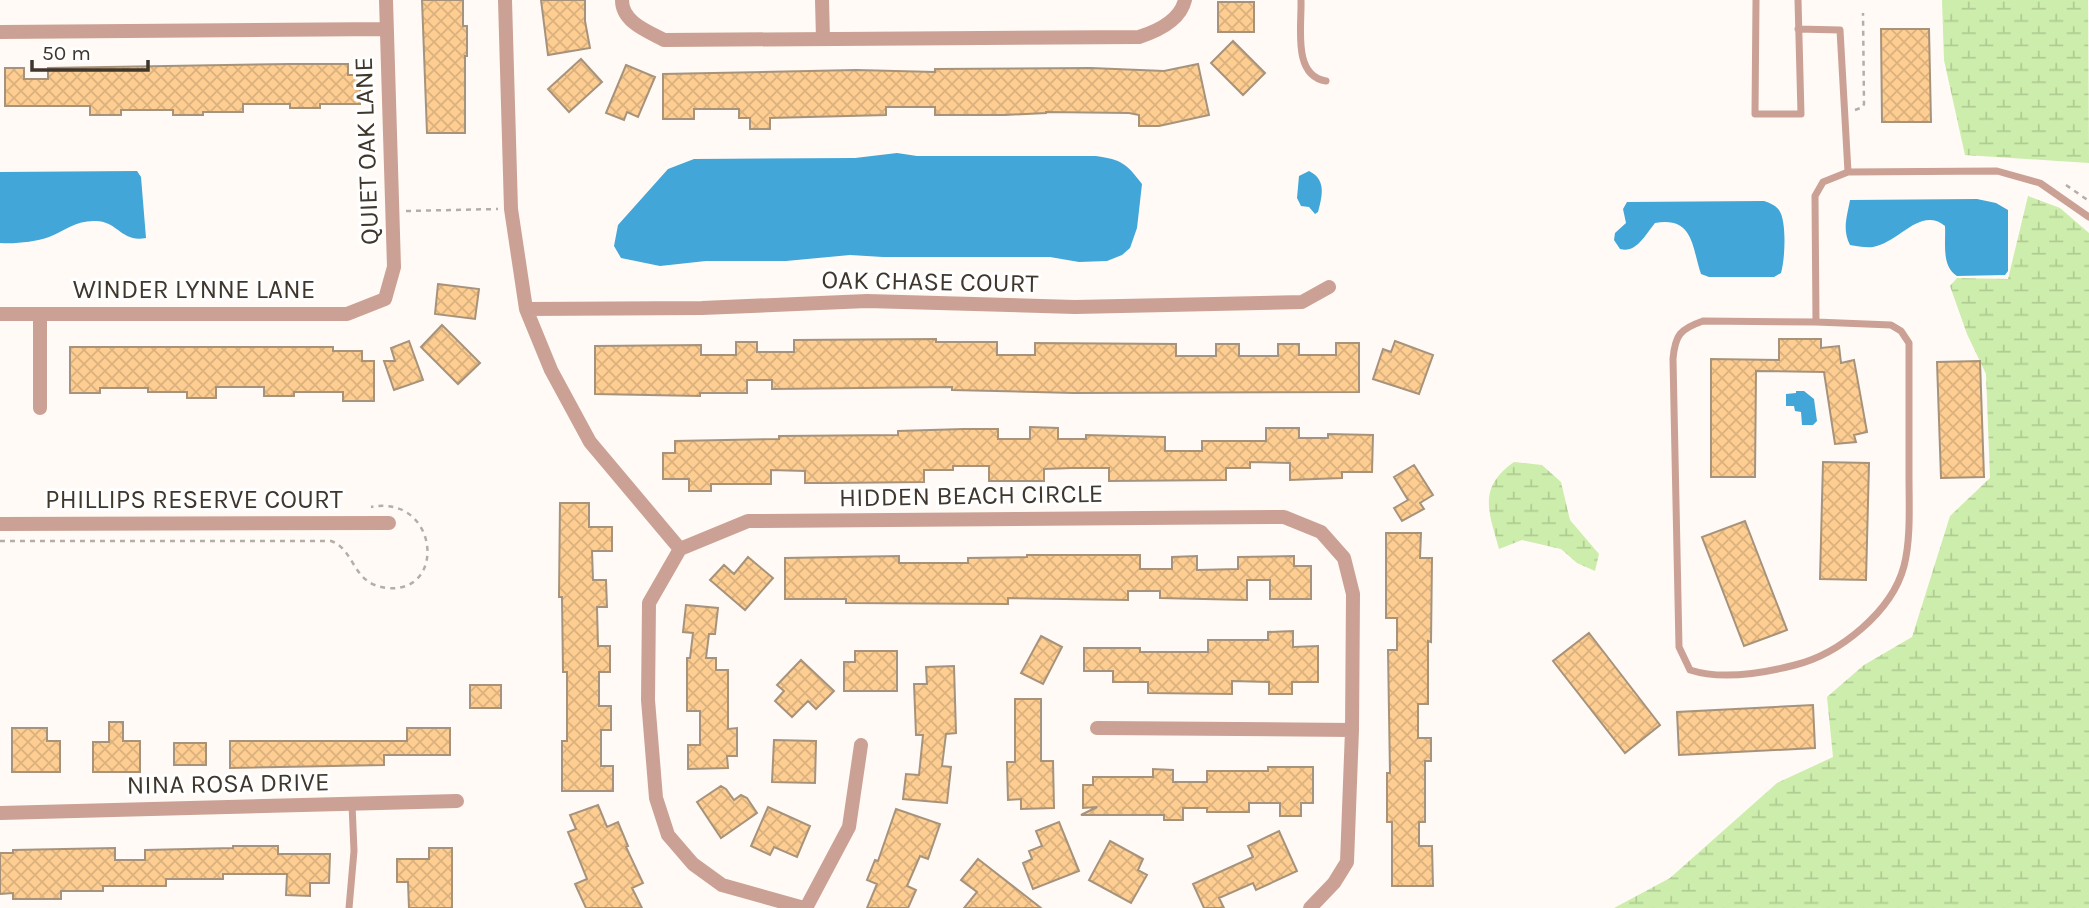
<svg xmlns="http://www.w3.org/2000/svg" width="2089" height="908" viewBox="0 0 2089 908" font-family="Karla,sans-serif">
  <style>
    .wetland { fill: url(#wetland-marsh) }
    .water { fill: #42a6d9 }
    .building { fill: url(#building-cross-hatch); stroke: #a7937b; stroke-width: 2 }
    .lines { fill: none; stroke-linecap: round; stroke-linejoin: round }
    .path { stroke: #b5aea8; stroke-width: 2.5; stroke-dasharray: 5 5; stroke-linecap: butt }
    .service { stroke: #cba195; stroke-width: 7 }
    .minor { stroke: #cba195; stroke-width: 14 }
    .labels { text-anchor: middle; stroke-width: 6; stroke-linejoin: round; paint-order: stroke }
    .street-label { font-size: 26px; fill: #3f362c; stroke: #fff }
  </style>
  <defs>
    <pattern id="wetland-marsh" width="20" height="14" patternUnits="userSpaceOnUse" patternTransform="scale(1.75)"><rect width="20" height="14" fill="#ccedab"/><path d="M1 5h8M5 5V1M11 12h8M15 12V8" fill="none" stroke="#b0cc93"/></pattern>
    <pattern id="building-cross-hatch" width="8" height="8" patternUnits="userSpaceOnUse" patternTransform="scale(1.75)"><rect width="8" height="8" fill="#fecd91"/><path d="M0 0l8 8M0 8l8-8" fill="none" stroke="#dbb17d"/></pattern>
  </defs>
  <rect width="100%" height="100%" fill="#fffaf5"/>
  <!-- wetland -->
  <path class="wetland" d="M1942,0H2088L2089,163L1965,155L1944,60Z
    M2028,196L2060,208L2089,233V908H1614L1670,878L1777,783L1833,757L1827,697L1864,665L1912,637L1950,516L1990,478L1986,374L1967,334L1950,286L1957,278L2008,279Z
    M1514,462L1542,465L1561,482L1570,520L1599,554L1595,571L1577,563L1561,549L1522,540L1499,549C1489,512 1477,488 1514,462Z"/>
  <!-- water -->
  <path class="water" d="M897,153L917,156H1096C1122,160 1126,163 1142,184L1137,228L1130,248L1122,255L1107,261L1079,262L1050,257H883L850,255L786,261H706L660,266L621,258L614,246L618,225L668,169L694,159L855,158Z
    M137,171L141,177L146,238C122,243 117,221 96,221C77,220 66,230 49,237C35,242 15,244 0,243V172Z
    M1309,171C1327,180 1322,196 1318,212L1315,214L1309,207L1301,206L1297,198L1299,176Z
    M1977,199L1996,203L2008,210V271L2005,275L1957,276C1941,266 1946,243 1945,226C1920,206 1899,243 1873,247C1866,248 1857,246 1850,245C1842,229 1847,217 1850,200Z
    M1764,201C1770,203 1775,205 1779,210C1787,221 1785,260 1781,273L1774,277H1709L1701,274C1692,248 1694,216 1655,223C1646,234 1636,254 1620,249L1614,240L1615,233L1626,223L1623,209L1627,202Z
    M1796,391H1804L1814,399L1817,421L1813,425H1802L1801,412L1795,411L1794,406H1786V394L1796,393Z"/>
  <!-- building -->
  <path class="building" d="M422,0H463V26H467V56H465V133H427Z
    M541,0H585V21L590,48L548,55Z
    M1218,2H1254V32H1218Z
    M1881,29H1929L1931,122H1882Z
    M1233,41L1265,73L1243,95L1211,63Z
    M581,59L602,82L569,112L548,89Z
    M290,64H348V75H360V104H320V108H290V104H243V112H203V115H173V110H121V115H90V106H5V68H24V79H48V68Z
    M1198,64L1209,115L1159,126H1139V115L1129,113L1046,112V113L1005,115H935V107H886V115L770,118V129H750V118H739V109H694V119H663V74L856,70L935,72V69L1091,68L1164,71Z
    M626,65L655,77L638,117L627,112L624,120L606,113Z
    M438,284L479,289L475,319L435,314Z
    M442,325L480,363L458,384L421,347Z
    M936,339V342H997V355H1035V343L1176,344V356H1216V344H1239V356H1278V344H1299V355H1336V343H1359V392L1074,393L952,390V387L772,389V380H747V393H700V396L595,394V346L701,345V355H736V342H757V352H794V340Z
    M1779,339H1821V348L1839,346L1841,363L1854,360L1867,432L1854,435L1856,442L1835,444L1824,372L1756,371L1755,477H1711V359L1779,360Z
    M409,341L423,380L394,390L384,361H395L391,348Z
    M1395,341L1433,355L1419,394L1373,379L1383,349L1391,352Z
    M70,347H333V351H362V361H374V401H343V392H294V396H264V387H216V398H187V392H148V388H100V393H70Z
    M1980,361L1984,477L1941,478L1937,362Z
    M1030,427L1058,428V439H1086V435L1165,437V451H1202V441H1266V428H1299V438H1328V434L1373,435L1372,472H1342V478L1290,480V463L1250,462V468H1226V480L1109,481V468H1071L1044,469V481H989V466H953V470H924V482L830,483H805V471L771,470V484H711V491H689V479H663V453H675V441L779,439V436L898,435V431L964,429H998V439H1030Z
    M1823,462L1869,463L1866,580L1820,579Z
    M1414,465L1433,495L1420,503L1424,509L1402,521L1394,508L1408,500L1394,477Z
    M560,503H589V527H612V551H592L593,580H606L607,607H597L598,646H610V672H599V706H611V730H601V766H613V791H562V741H567V672H563L562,597H559Z
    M1745,521L1787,630L1744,646L1702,537Z
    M1386,533H1421L1420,558H1432L1431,642L1428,641V704H1418V738H1431V761H1425V822H1419V846H1432L1433,886H1392V822H1387V773H1390L1388,650H1397V618H1386Z
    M1027,555H1140V569H1172V557L1197,556V570L1238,569V557L1294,556V566H1311V599H1270V580H1247V600L1160,598V591H1128V600L1008,598V604L846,603V599H785V558L899,556V563H968V558L1027,557Z
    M748,557L773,578L745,610L710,580L724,565L734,574Z
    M686,605L718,608L715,634H709L706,658H716V670H728V729L737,728V756H727L728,768L688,769V745H700V711H687V658H690L693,633L683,632Z
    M1293,631V647L1318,646V682H1292V694H1269V682L1232,681V694L1148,693V682H1113V671H1084V648H1140V652H1208V640H1268V632Z
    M1589,633L1660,725L1625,753L1553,661Z
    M1041,636L1062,647L1043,684L1021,673Z
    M855,651H897V691H844V662H855Z
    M801,660L834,691L816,709L808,701L792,717L775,701L784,691L777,685Z
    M954,666L956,733L946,734L942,766L951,767L947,803L903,799L906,774L919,775L923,735H916L914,684H927L926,667Z
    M470,685H501V708H470Z
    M1015,699H1041V761H1053L1054,808L1021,809V799L1008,800L1007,762H1015Z
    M1813,705L1815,748L1679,755L1677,712Z
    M109,722H123V741H140V772H93V742H109Z
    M12,728H47V741H60V772H12Z
    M407,728H450V755H384V765L230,768V741H407Z
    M774,740L816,741L815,783L772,782Z
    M174,743H206V765H174Z
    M1268,767H1313V803H1301V816H1280V803H1249V812H1207V808H1183V820H1164V815H1081L1097,807L1083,808V785H1093V777H1153V769L1173,770V782H1207V771H1268Z
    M721,786L726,789L734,800L741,795L747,798L757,813L721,838L697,802Z
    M598,805L607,827L618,822L628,846L626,847L643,883L632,888L642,908H586L575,884L587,879L568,832L576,829L570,815Z
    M768,807L810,826L797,857L774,847L770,855L751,846Z
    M896,809L940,824L928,859L920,856L907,886L916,890L908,908H867L877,884L867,880L875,860L878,861Z
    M1059,822L1079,871L1033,889L1023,863L1032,859L1029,851L1042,846L1036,831Z
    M1279,831L1297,871L1256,890L1253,883L1219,898L1224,908H1204L1193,884L1253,857L1248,846Z
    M1110,841L1143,859L1138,870L1147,875L1131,903L1089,880Z
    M233,846H278V854H330L329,883H310V896L286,895L287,874H223V879H166V886H103V891H61V899H13V893L0,894V853H13V850L115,848V860H145V850L233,848Z
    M429,848H452V908H409L408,882H397V859H429Z
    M978,859L1041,908H964L977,892L961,880Z"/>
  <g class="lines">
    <!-- path -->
    <path class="path" d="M1855,110L1863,107L1864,104L1863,13
      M2066,185L2089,201
      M406,211L498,209
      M0,541H331C356,550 351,584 387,588C448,594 438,494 371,507"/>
    <!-- service -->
    <path class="service" d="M1301,0C1302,25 1292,76 1326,81
      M1756,0L1755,114H1801L1798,0
      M1798,29L1840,30L1848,172
      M1703,321L1816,322L1891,325L1901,331L1909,343C1909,387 1909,432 1909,476C1909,504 1911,539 1904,566C1892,612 1839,654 1795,665C1764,673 1721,680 1690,670L1679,647L1673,359C1675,335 1680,329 1703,321Z
      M1816,322L1815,196L1823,182L1848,172L1997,171L2040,183L2089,217
      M349,908L354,851L352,804"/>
    <!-- minor -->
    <path class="minor" d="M505,0L511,209L526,309L551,370L590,442L680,549
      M622,0C622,22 647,31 664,40L1139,37C1158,31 1180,21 1185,0
      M822,0L823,39
      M0,32L387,29
      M526,309L702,308L867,301L1075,307L1302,302L1329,287
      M0,314H347L385,299L394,267L386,0
      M40,314V408
      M0,524L389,523
      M1097,728L1352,730
      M0,813L457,801
      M804,908L722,885L693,864L668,835L656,798L648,700L649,603L680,549L748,521L1284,517L1321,532L1344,558L1353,594L1352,730L1347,862L1334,883L1310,908
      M806,908L849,827L861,745"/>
  </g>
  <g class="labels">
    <!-- street labels -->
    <g class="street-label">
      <text transform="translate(366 151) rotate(-92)" y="9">QUIET OAK LANE</text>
      <text transform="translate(930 281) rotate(1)" y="9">OAK CHASE COURT</text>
      <text x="194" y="298">WINDER LYNNE LANE</text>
      <text transform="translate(971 495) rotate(-1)" y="9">HIDDEN BEACH CIRCLE</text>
      <text x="194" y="508">PHILLIPS RESERVE COURT</text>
      <text transform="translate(228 783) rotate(-1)" y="9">NINA ROSA DRIVE</text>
    </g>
  </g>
  <!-- scale -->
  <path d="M32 60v10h116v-10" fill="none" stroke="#3f362c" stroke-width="3.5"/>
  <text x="42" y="60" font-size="21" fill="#3f362c" stroke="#ffffff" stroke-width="5" paint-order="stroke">50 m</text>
</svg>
